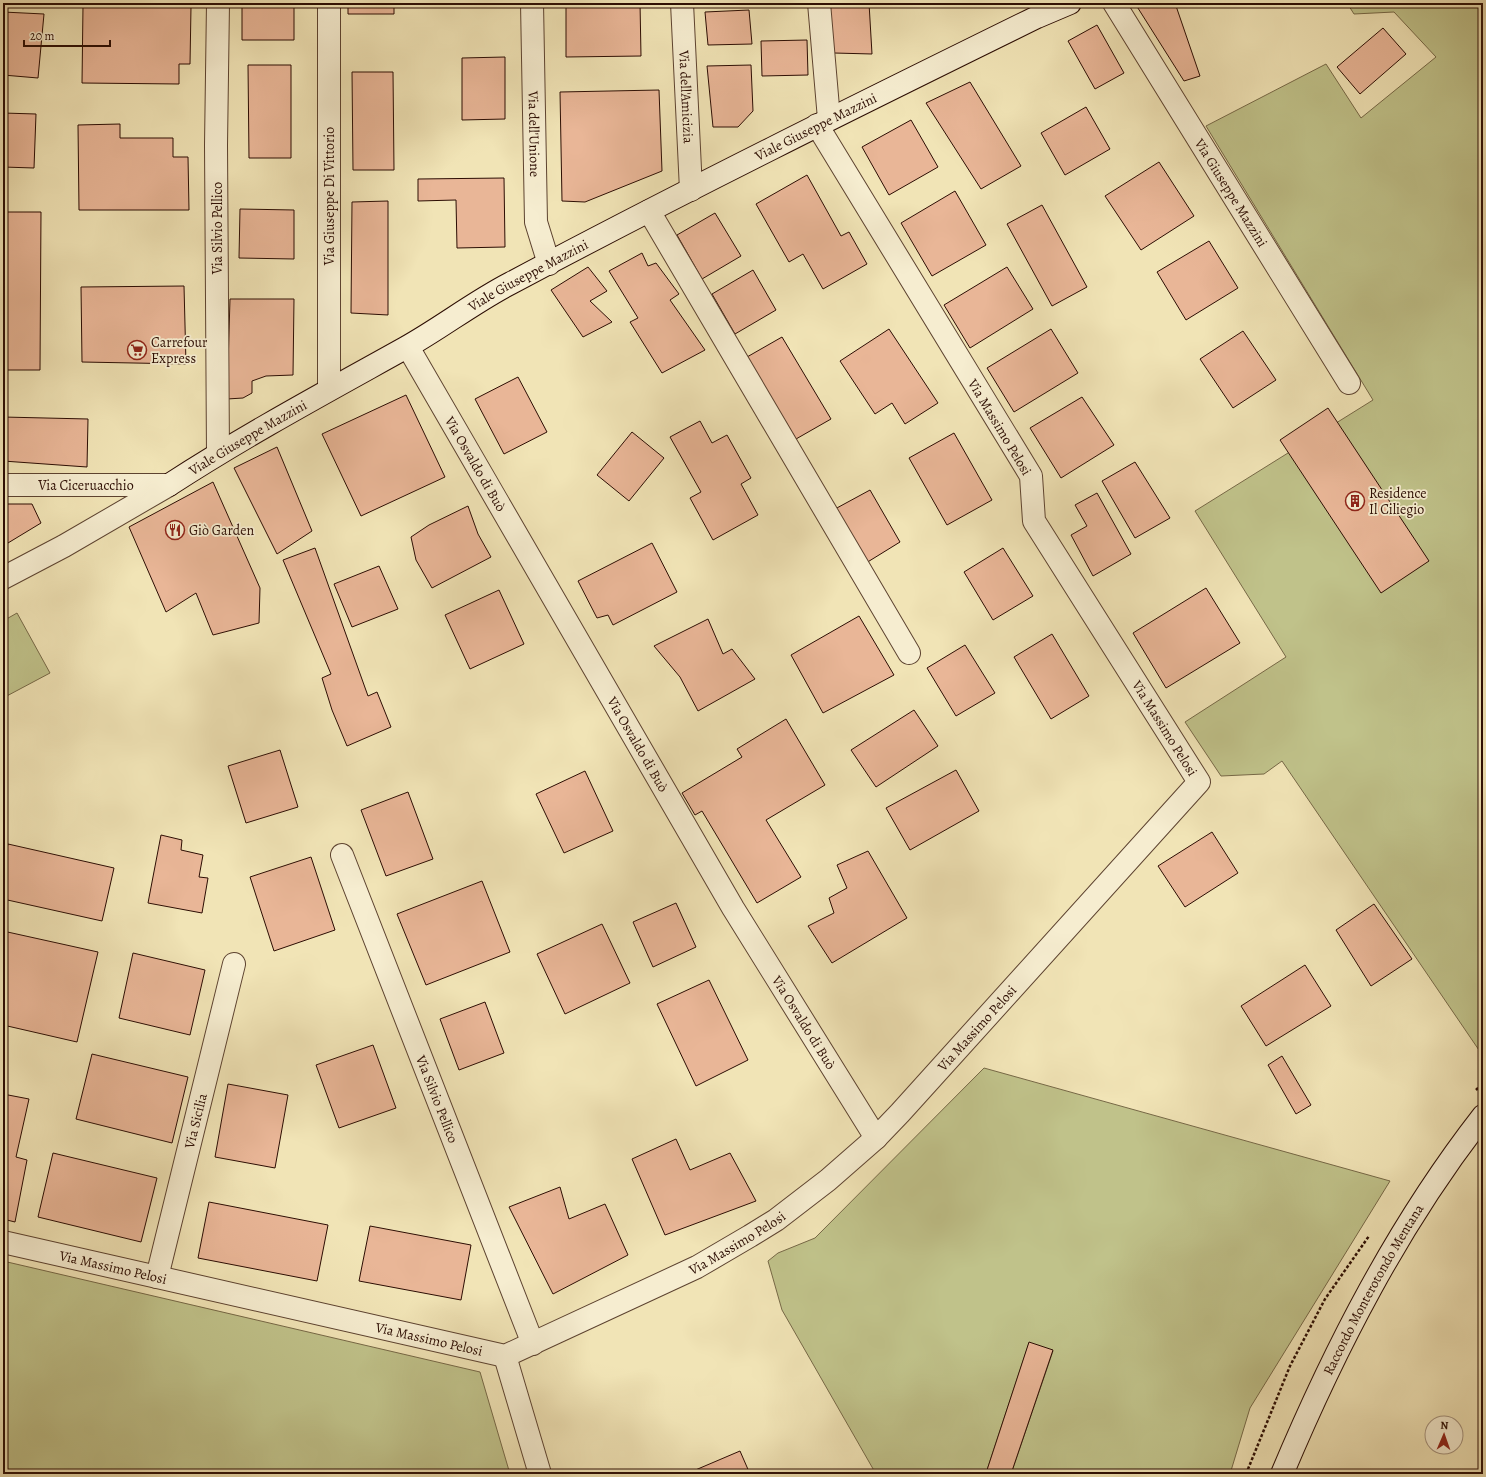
<svg xmlns="http://www.w3.org/2000/svg" width="1486" height="1477" viewBox="0 0 1486 1477" font-family="Alegreya,serif">
  <style>
    .green { fill: #c0c28a; stroke: #766846 }
    .building { fill: #e9b697; stroke: #2c0d03 }
    .lines { fill: none; stroke-linecap: round; stroke-linejoin: round }
    .street-casing { stroke: #5d4330; stroke-width: 24 }
    .secondary-casing { stroke: #2c0d03; stroke-width: 24 }
    .path { stroke: #2c0d03; stroke-width: 2.5; stroke-dasharray: 3 2; stroke-linecap: butt }
    .street { stroke: #f6edd0; stroke-width: 22 }
    .secondary { stroke: #f6edd0; stroke-width: 22 }
    .labels { text-anchor: middle; stroke-width: 3.5; stroke-linejoin: round; paint-order: stroke }
    .street-label { font-size: 14px; fill: #2c0d03; stroke: #f6edd0 }
    .poi-label { font-size: 14px; fill: #2c0d03; stroke: #f6edd0; text-anchor: start }
  </style>
  <rect width="100%" height="100%" fill="#f1e4b6"/>
  <filter id="stains"><feTurbulence type="fractalNoise" baseFrequency=".005" numOctaves="4"/><feColorMatrix values="0 0 0 0 .2 0 0 0 0 .09 0 0 0 0 .02 0 0 0 .5 -.17"/></filter>
  <radialGradient id="worn" r=".72"><stop offset=".6" stop-color="#630" stop-opacity="0"/><stop offset="1" stop-color="#630" stop-opacity=".3"/></radialGradient>
  <!-- green -->
  <path class="green" d="M1347,3H1483V1056L1282,761L1264,774L1221,776L1185,722L1286,657L1195,511L1373,400L1206,126L1326,64L1361,118L1436,57L1394,12L1354,14Z
    M17,613L50,673L3,698V621Z
    M984,1068L1390,1181L1250,1408L1230,1474H1011L1053,1351L1029,1343L986,1473L988,1474H876L782,1310L768,1261L778,1253L815,1238Z
    M3,1261L480,1372L510,1474H3Z"/>
  <!-- building -->
  <path class="building" d="M242,3H294V40H242Z
    M348,3H394V14H348Z
    M566,3H640L641,56L566,57Z
    M828,3H869L872,54L834,53Z
    M925,3H984V4H925Z
    M1143,3H1175L1200,76L1184,81L1136,5Z
    M83,6L191,7L190,64H179V84L82,83Z
    M749,10L752,44L708,45L705,12Z
    M3,12L44,14L38,78L3,75Z
    M1097,25L1124,73L1095,89L1068,41Z
    M1383,28L1406,54L1360,94L1337,67Z
    M807,40L808,75L762,76L761,41Z
    M505,57V119L462,120V58Z
    M248,65H291V158H249Z
    M751,65L753,111L738,127H713L707,66Z
    M352,72H393L394,170H353Z
    M970,82L1021,166L981,189L926,103Z
    M659,90L662,171L585,202L562,201L560,92Z
    M1086,107L1110,149L1065,175L1041,133Z
    M3,113L36,114L34,168L3,167Z
    M911,120L938,167L889,195L862,147Z
    M120,124V138H173V157H188L189,210H79L78,125Z
    M1159,162L1194,216L1141,250L1105,196Z
    M807,175L841,236L849,232L867,264L823,289L803,254L789,262L756,204Z
    M504,178L505,247L457,248L456,200L418,201V179Z
    M955,191L986,245L932,276L901,223Z
    M388,201V315L351,313L352,202Z
    M1042,205L1087,287L1052,306L1007,224Z
    M240,209L294,210V259L239,258Z
    M3,212H41L40,370H3Z
    M715,213L741,256L702,279L677,235Z
    M1209,241L1238,288L1186,320L1157,272Z
    M642,253L648,266L656,263L679,294L670,300L705,350L662,373L630,322L638,318L609,271Z
    M588,267L607,291L590,301L612,322L583,337L551,290Z
    M1007,267L1033,309L970,348L944,305Z
    M753,270L776,310L735,334L712,294Z
    M184,286L186,364L82,362L81,287Z
    M230,299H294L293,375L266,376L252,381V393L243,398L227,399Z
    M889,329L938,403L905,424L892,403L875,414L840,361Z
    M1051,329L1078,373L1014,412L987,368Z
    M1243,331L1276,380L1233,408L1200,359Z
    M782,337L831,419L796,439L747,357Z
    M518,377L547,432L504,454L475,399Z
    M406,395L445,477L361,516L322,434Z
    M1082,397L1114,445L1061,478L1030,428Z
    M1328,408L1429,561L1381,593L1280,440Z
    M3,417L88,419L87,467L3,461Z
    M700,421L712,443L727,435L751,478L741,484L758,515L713,540L690,498L701,492L670,437Z
    M632,432L664,458L629,501L597,475Z
    M954,433L992,500L947,525L909,458Z
    M277,447L312,531L277,554L234,468Z
    M1135,462L1170,518L1135,538L1102,481Z
    M213,482L260,588L259,623L213,635L196,593L166,612L129,527Z
    M870,490L900,542L866,563L835,509Z
    M1097,493L1131,554L1093,576L1071,535L1087,526L1075,505Z
    M3,504H32L41,523L3,546Z
    M468,506L478,534L491,557L432,588L416,560L411,537L429,525Z
    M652,543L677,592L613,625L608,615L597,618L578,581Z
    M315,548L368,696L377,692L391,727L347,746L332,710L322,678L331,674L283,560Z
    M1003,548L1033,596L993,620L964,572Z
    M379,566L398,609L352,627L334,584Z
    M1206,588L1240,643L1166,688L1133,633Z
    M499,590L524,644L470,669L445,615Z
    M859,616L894,675L823,713L791,655Z
    M708,619L723,654L732,649L755,679L698,711L680,677L654,646Z
    M1052,634L1089,696L1051,719L1014,657Z
    M965,645L995,693L956,716L927,668Z
    M914,710L938,746L876,787L851,750Z
    M786,719L825,785L766,820L801,877L757,903L702,811L695,815L682,793L742,757L737,749Z
    M280,750L298,807L246,823L228,766Z
    M956,770L979,811L910,850L886,808Z
    M585,771L613,831L564,853L536,794Z
    M408,792L433,859L386,876L361,810Z
    M1212,832L1238,873L1185,907L1158,866Z
    M161,835L182,840L181,850L203,855L199,877L208,878L202,913L148,903Z
    M8,844L114,868L102,921L3,899V867Z
    M868,851L907,918L832,963L808,926L834,913L829,898L847,888L837,865Z
    M311,857L335,930L274,951L250,877Z
    M482,881L510,952L426,985L397,914Z
    M676,903L696,947L653,967L633,922Z
    M1374,904L1412,959L1371,986L1336,930Z
    M602,924L630,983L565,1014L537,954Z
    M3,931L98,952L77,1042L3,1025Z
    M133,953L205,970L190,1035L119,1018Z
    M1305,965L1331,1006L1266,1046L1241,1006Z
    M709,980L748,1060L696,1086L657,1004Z
    M485,1002L504,1053L459,1070L440,1019Z
    M373,1045L396,1108L339,1128L316,1065Z
    M92,1054L188,1077L172,1143L76,1119Z
    M1282,1056L1311,1105L1296,1114L1268,1065Z
    M228,1084L288,1095L275,1168L215,1157Z
    M3,1094L29,1099L16,1157L27,1160L15,1222L3,1219Z
    M676,1139L690,1170L730,1153L756,1201L665,1235L632,1159Z
    M53,1153L157,1178L141,1242L38,1217Z
    M560,1187L569,1219L605,1204L628,1255L553,1294L509,1207Z
    M209,1202L328,1225L317,1281L198,1258Z
    M370,1226L471,1245L461,1300L359,1281Z
    M1029,1342L1053,1350L1011,1474H988L986,1473Z
    M740,1451L750,1474H686Z"/>
  <g class="lines">
    <defs>
      <g id="street">
        <path d="M329,3V389"/>
        <path id="s1" d="M532,3L536,222L549,264"/>
        <path id="s2" d="M682,3L691,190"/>
        <path d="M819,3L829,119"/>
        <path id="s3" d="M1114,3L1349,383"/>
        <path d="M649,211L909,653"/>
        <path id="s4" d="M408,347L733,908L876,1138"/>
        <path d="M218,453L216,145L218,3"/>
        <path id="s5" d="M3,485H168"/>
        <path d="M3,578L64,546L169,485"/>
        <path id="s6" d="M342,855L533,1344"/>
        <path id="s7" d="M3,1242L505,1356L697,1267L750,1236L776,1220L828,1180L876,1138L900,1113L1199,782L1034,521L1031,476L817,125"/>
        <path id="s8" d="M157,1277L234,964"/>
        <path d="M505,1356L540,1474"/>
      </g>
      <g id="secondary">
        <path id="s9" d="M169,485C246,435 326,392 405,348C441,328 474,302 511,283C684,191 860,104 1037,17L1070,3"/>
        <path id="s10" d="M1282,1474C1335,1348 1398,1225 1483,1116"/>
      </g>
    </defs>
    <!-- street casing -->
    <use href="#street" class="street-casing"/>
    <!-- secondary casing -->
    <use href="#secondary" class="secondary-casing"/>
    <!-- path -->
    <path class="path" d="M1476,1090L1483,1083
      M1246,1474L1290,1366L1325,1299L1369,1236"/>
    <!-- street -->
    <use href="#street" class="street"/>
    <!-- secondary -->
    <use href="#secondary" class="secondary"/>
  </g>
  <!-- icons -->
  <defs>
    <symbol id="supermarket-ring" viewBox="-11 -11 22 22"><circle r="9.5" fill="#f6edd0" stroke="#8f2418" stroke-width="1.5"/><path d="M-6-5.5h2.5l.6 2H6L4.5 2H-2.5L-4.4-4H-6ZM-1.5 3.2a1.3 1.3 0 1 0 .1 0ZM3 3.2a1.3 1.3 0 1 0 .1 0Z" fill="#8f2418"/></symbol>
    <symbol id="building-ring" viewBox="-11 -11 22 22"><circle r="9.5" fill="#f6edd0" stroke="#8f2418" stroke-width="1.5"/><path d="M-4-6H4V6H1V3H-1V6H-4ZM-2.5-4.3h1.7v1.8h-1.7ZM.8-4.3h1.7v1.8H.8ZM-2.5-1h1.7V.8h-1.7ZM.8-1h1.7V.8H.8Z" fill="#8f2418"/></symbol>
    <symbol id="restaurant-ring" viewBox="-11 -11 22 22"><circle r="9.5" fill="#f6edd0" stroke="#8f2418" stroke-width="1.5"/><path d="M-5-6h1v4h1v-4h1v4h1v-4h1v5L-1.5 .5V6h-2V.5L-5-1ZM5-6V6H3V1.5H1.5Q1.5-4 5-6Z" fill="#8f2418"/></symbol>
  </defs>
  <g fill-rule="evenodd">
    <use href="#supermarket-ring" x="126" y="339" width="22" height="22"/>
    <use href="#building-ring" x="1344" y="490" width="22" height="22"/>
    <use href="#restaurant-ring" x="164" y="519" width="22" height="22"/>
  </g>
  <g class="labels">
    <!-- street labels -->
    <g class="street-label">
      <text dy="5" stroke="none"><textPath href="#s2" startOffset="94">Via dell'Amicizia</textPath></text>
      <text dy="5" stroke="none"><textPath href="#s9" startOffset="740">Viale Giuseppe Mazzini</textPath></text>
      <text dy="5" stroke="none"><textPath href="#s1" startOffset="131">Via dell'Unione</textPath></text>
      <text dy="5" stroke="none"><textPath href="#s3" startOffset="223">Via Giuseppe Mazzini</textPath></text>
      <text transform="translate(329 196) rotate(-90)" y="5">Via Giuseppe Di Vittorio</text>
      <text transform="translate(217 228) rotate(-90)" y="5">Via Silvio Pellico</text>
      <text dy="5" stroke="none"><textPath href="#s9" startOffset="416">Viale Giuseppe Mazzini</textPath></text>
      <text transform="translate(1000 427) rotate(59)" y="5">Via Massimo Pelosi</text>
      <text dy="5" stroke="none"><textPath href="#s9" startOffset="92">Viale Giuseppe Mazzini</textPath></text>
      <text dy="5" stroke="none"><textPath href="#s4" startOffset="135">Via Osvaldo di Buò</textPath></text>
      <text dy="5" stroke="none"><textPath href="#s5" startOffset="83">Via Ciceruacchio</textPath></text>
      <text transform="translate(1165 728) rotate(58)" y="5">Via Massimo Pelosi</text>
      <text dy="5" stroke="none"><textPath href="#s4" startOffset="459">Via Osvaldo di Buò</textPath></text>
      <text dy="5" stroke="none"><textPath href="#s4" startOffset="783">Via Osvaldo di Buò</textPath></text>
      <text dy="5" stroke="none"><textPath href="#s7" startOffset="1097">Via Massimo Pelosi</textPath></text>
      <text dy="5" stroke="none"><textPath href="#s6" startOffset="262">Via Silvio Pellico</textPath></text>
      <text dy="5" stroke="none"><textPath href="#s8" startOffset="161">Via Sicilia</textPath></text>
      <text dy="5" stroke="none"><textPath href="#s7" startOffset="773">Via Massimo Pelosi</textPath></text>
      <text dy="5" stroke="none"><textPath href="#s7" startOffset="113">Via Massimo Pelosi</textPath></text>
      <text dy="5" stroke="none"><textPath href="#s10" startOffset="206">Raccordo Monterotondo Mentana</textPath></text>
      <text dy="5" stroke="none"><textPath href="#s7" startOffset="437">Via Massimo Pelosi</textPath></text>
    </g>
    <!-- poi labels -->
    <g class="poi-label">
      <text x="151" y="347">Carrefour<tspan x="151" dy="16">Express</tspan></text>
      <text x="1369" y="498">Residence<tspan x="1369" dy="16">Il Ciliegio</tspan></text>
      <text x="189" y="535">Giò Garden</text>
    </g>
  </g>
  <!-- margin -->
  <rect width="1486" height="1477" fill="none" stroke="#f1e4b6" stroke-width="16"/>
  <rect x="4" y="4" width="1478" height="1469" fill="none" stroke="#2c0d03" stroke-width="2"/>
  <rect x="8" y="8" width="1470" height="1461" fill="none" stroke="#2c0d03"/>
  <!-- north arrow -->
  <g transform="translate(1444 1435) rotate(2)"><circle r="19" fill="#f6edd0" stroke="#a5937e"/>
  <path d="M0-3L7 15L0 10L-7 15Z" fill="#8f2418"/>
  <text y="-6" font-size="11" font-weight="bold" text-anchor="middle" fill="#2c0d03">N</text>
  </g>
  <!-- scale -->
  <path d="M24 40v6h86v-6" fill="none" stroke="#2c0d03" stroke-width="2"/>
  <text x="30" y="40" font-size="12" fill="#2c0d03" stroke="#f6edd0" stroke-width="3" paint-order="stroke">20 m</text>
  <rect width="100%" height="100%" filter="url(#stains)"/>
  <rect width="100%" height="100%" fill="url(#worn)"/>
</svg>
